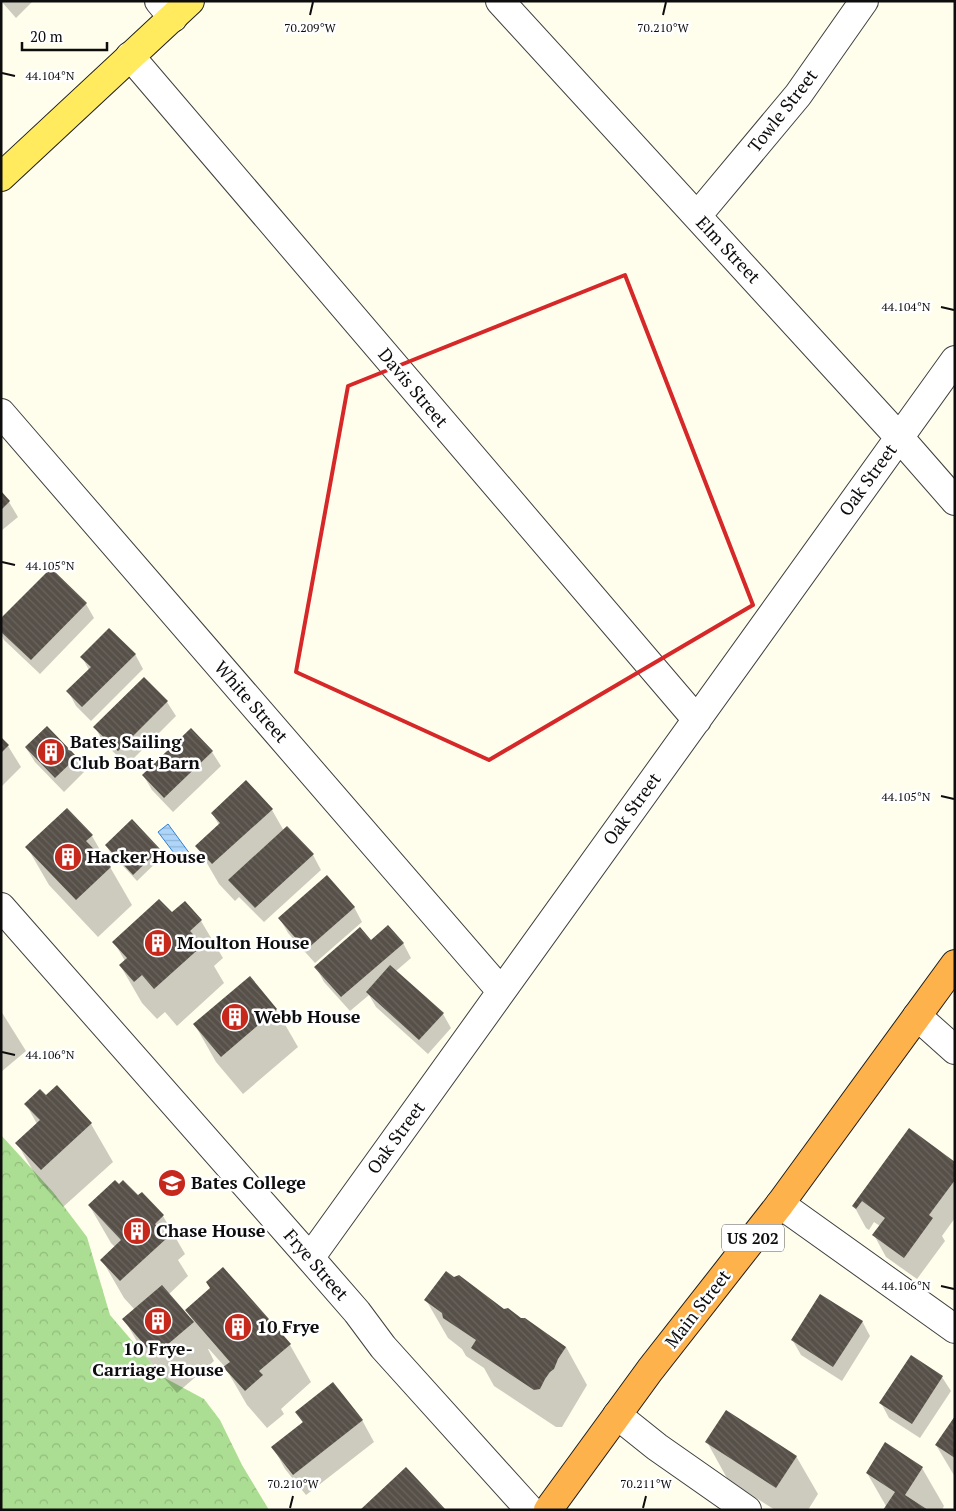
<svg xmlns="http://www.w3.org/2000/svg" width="956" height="1511" viewBox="0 0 956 1511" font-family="'PT Serif',serif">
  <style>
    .forest { fill: url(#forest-crowns) }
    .water { fill: url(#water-rules); stroke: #3080d6 }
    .shadow { fill: #0003 }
    .building { fill: url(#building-back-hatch) }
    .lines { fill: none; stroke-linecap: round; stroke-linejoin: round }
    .minor-casing { stroke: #404040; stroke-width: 30 }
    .major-casing { stroke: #1e1e1e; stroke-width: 30 }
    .highway-casing { stroke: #1e1e1e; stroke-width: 30 }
    .minor { stroke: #fff; stroke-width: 28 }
    .major { stroke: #ffeb5d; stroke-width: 28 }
    .highway { stroke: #feb24c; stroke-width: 28 }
    .marked { fill: none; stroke: #d62828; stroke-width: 4; stroke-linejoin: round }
    .ticks { fill: none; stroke: #0d0d0d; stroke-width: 2 }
    .labels { text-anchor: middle; stroke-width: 5; stroke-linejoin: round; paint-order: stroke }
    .shield { fill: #fff; stroke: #565656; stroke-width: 1 }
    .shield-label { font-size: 16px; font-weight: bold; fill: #0d0d0d }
    .street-label { font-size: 18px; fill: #0d0d0d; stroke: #fff }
    .poi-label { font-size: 18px; font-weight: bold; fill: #0d0d0d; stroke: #fff; text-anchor: start }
    .ticks-label { font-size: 12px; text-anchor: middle; fill: #0d0d0d; stroke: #fff; stroke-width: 5; stroke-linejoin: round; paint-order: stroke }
  </style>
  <defs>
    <pattern id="forest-crowns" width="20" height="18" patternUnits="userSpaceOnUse" patternTransform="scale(1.25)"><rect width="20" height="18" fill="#abde92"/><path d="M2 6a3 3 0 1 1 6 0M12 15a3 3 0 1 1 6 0" fill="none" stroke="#92bd7d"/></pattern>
    <pattern id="water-rules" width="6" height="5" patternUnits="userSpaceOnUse" patternTransform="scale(1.25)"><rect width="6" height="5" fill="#aed5fa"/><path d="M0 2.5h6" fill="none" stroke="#94b6d5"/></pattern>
    <pattern id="building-back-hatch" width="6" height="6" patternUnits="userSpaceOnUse" patternTransform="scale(1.25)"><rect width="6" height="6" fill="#575049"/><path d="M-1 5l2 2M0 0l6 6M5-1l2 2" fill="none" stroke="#6a645f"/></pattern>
  </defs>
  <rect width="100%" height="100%" fill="#fffeed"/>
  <!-- forest -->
  <path class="forest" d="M1,1135L53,1192L87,1237L110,1315L163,1377L204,1399L220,1420L242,1465L269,1510H1Z"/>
  <!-- water -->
  <path class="water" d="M168,824L190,854L180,861L158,832Z"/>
  <!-- shadow -->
  <path class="shadow" d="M1,1H33L16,18Z
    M1,493L9,502L18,517L1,531Z
    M86,604L94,618L40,674L4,640L1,634V620Z
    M135,654L143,669L91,721L76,706L68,691L89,670L82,657Z
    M144,679L167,702L176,716L127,765L103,742L95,727Z
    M191,729L212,752L221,766L173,812L152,790L143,775Z
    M1,739L8,746L21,767L1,787Z
    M26,748L76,758L84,772L64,792L35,762Z
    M272,810L284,831L313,855L321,870L264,922L239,897L235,901L219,884L197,846L219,825L212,813Z
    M92,836L132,905L98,937L49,885L27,847Z
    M106,845L159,850L163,856L137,881L110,852Z
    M354,907L362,922L315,963L288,933L280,919Z
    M172,914L201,921L223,958L214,966L224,983L177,1026L165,1012L157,1019L142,1003L120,965L125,961L114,942Z
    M371,942L403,943L411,958L396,971L443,1014L451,1028L428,1054L376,1007L369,995L350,1011L324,982L316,967Z
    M276,1009L298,1047L243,1094L216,1062L195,1025Z
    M1,1011L26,1051L1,1072Z
    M46,1097L91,1124L113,1162L63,1207L39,1181L17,1143L37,1124L26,1104Z
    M909,1130L955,1163V1218L942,1236L945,1241L917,1279L886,1257L874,1235L880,1226L874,1222L869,1230L866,1228L854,1206Z
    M138,1197L163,1216L185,1254L178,1260L188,1276L168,1295L193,1321L186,1310L290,1345L311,1382L281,1409L284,1414L267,1428L247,1405L225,1367L209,1349H208L214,1361L177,1393L146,1357L124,1319L135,1310L124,1298L102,1260L115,1247L111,1243L89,1205Z
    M426,1300L504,1311L566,1347L587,1385L562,1427H556L494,1386L484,1368L466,1356L462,1349L448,1338Z
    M862,1321L870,1336L842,1381L801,1355L793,1341Z
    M942,1377L951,1391L920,1438L889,1418L881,1403Z
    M296,1412L362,1420L374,1442L306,1495L285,1469L273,1447L303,1423Z
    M955,1418V1477L936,1445Z
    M707,1442L796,1456L818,1494L808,1510H775L728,1480Z
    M886,1444L922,1468L944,1506L942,1510H884L886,1506L867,1473Z"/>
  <!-- building -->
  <path class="building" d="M1,491L10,501L1,510Z
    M51,568L87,603L31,660L1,632V618Z
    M109,628L136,654L82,707L66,691L91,667L80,657Z
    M144,677L168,701L118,751L93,727Z
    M47,726L77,757L55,778L25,747Z
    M191,728L213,751L164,798L142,775Z
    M1,737L9,745L1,753Z
    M246,780L273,809L212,864L195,846L220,823L211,813Z
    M67,808L93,835L86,841L111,867L76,900L25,847Z
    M132,819L160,849L133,875L105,845Z
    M287,826L314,854L255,908L228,880Z
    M327,875L355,907L306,950L278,918Z
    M159,899L172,912L185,901L202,920L190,931L203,945L154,989L142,975L134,982L119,965L127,958L112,942Z
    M388,925L404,943L341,997L314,967L360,927L371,940Z
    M390,965L444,1013L419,1040L366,992Z
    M250,976L277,1009L221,1057L193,1024Z
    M57,1085L92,1123L41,1170L15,1143L40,1120L24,1104L40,1089L46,1095Z
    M909,1128L955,1162V1180L929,1215L933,1218L904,1258L872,1235L885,1218L862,1201L856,1209L852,1206Z
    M115,1180L119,1184L123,1180L138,1195L142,1192L164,1215L155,1224L167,1238L120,1281L100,1260L121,1240L88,1205Z
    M223,1267L291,1344L259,1371L263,1375L245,1391L223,1367L230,1362L185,1310L210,1288L206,1282Z
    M446,1271L454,1277L459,1275L504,1309L508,1308L521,1318H525L566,1347L558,1359L554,1369L550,1372L545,1379L540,1389L534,1390L471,1348L476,1340L443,1318L442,1313L424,1300Z
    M162,1285L194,1322L154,1356L122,1319Z
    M820,1294L863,1321L833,1367L791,1340Z
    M911,1355L943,1376L912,1424L879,1403Z
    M333,1382L363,1420L293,1475L271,1447L303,1422L295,1412Z
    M726,1410L797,1456L776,1488L705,1442Z
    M955,1416V1458L935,1445Z
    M885,1442L923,1467L905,1495L928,1510H883L895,1492L866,1473Z
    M406,1467L446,1510H360Z"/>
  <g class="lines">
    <defs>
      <path id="minor" d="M159,1L173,18
        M500,1L899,437L955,501
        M130,56L697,720
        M697,216L798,95L864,1
        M1,413L501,991
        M1,907L310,1258L357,1312L383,1347L530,1510
        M917,1016L955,1050
        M780,1204L955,1329
        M310,1258L955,360
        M617,1415L657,1447L747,1510"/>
      <path id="major" d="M1,177L190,1"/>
      <path id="highway" d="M548,1510L650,1370L780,1204L955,964"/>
    </defs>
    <!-- minor casing -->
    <use href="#minor" class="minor-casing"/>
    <!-- major casing -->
    <use href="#major" class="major-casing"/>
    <!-- highway casing -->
    <use href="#highway" class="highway-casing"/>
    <!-- minor -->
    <use href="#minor" class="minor"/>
    <!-- major -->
    <use href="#major" class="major"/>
    <!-- highway -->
    <use href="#highway" class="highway"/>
  </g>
  <!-- marked area -->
  <path class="marked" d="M625,275L753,605L489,760L296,672L348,386Z"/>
  <!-- ticks -->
  <path class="ticks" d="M310,15L313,2M663,15L666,2M2,73L15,76M941,307L954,310M2,562L15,565M941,796L954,799M2,1052L15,1055M941,1286L954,1289M290,1508L293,1496M643,1508L646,1496"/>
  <!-- icons -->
  <defs>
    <symbol id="building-disc" viewBox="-11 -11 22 22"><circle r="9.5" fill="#c7281c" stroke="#fff"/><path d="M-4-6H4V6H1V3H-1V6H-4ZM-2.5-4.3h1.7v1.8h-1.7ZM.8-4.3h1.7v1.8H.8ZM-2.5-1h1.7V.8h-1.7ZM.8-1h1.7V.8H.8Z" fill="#fff"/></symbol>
    <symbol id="university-disc" viewBox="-11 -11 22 22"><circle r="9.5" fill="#c7281c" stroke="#fff"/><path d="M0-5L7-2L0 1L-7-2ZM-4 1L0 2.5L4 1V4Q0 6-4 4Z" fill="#fff"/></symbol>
  </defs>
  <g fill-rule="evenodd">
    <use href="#building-disc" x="35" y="736" width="32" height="32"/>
    <use href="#building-disc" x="52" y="841" width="32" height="32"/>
    <use href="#building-disc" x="142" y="927" width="32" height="32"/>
    <use href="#building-disc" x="219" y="1001" width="32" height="32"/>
    <use href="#university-disc" x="156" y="1167" width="32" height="32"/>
    <use href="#building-disc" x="121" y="1215" width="32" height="32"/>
    <use href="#building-disc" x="142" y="1305" width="32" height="32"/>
    <use href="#building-disc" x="222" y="1311" width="32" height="32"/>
  </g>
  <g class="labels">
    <!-- shield labels -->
    <rect class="shield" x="722" y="1224.5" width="62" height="27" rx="4"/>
    <g class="shield-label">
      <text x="753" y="1244">US 202</text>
    </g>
    <!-- street labels -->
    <g class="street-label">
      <text transform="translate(783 111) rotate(-52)" y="6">Towle Street</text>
      <text transform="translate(728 250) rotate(47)" y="6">Elm Street</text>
      <text transform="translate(413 388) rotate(50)" y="6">Davis Street</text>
      <text transform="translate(868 480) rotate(-54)" y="6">Oak Street</text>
      <text transform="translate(251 702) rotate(49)" y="6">White Street</text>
      <text transform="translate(632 809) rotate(-54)" y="6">Oak Street</text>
      <text transform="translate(396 1138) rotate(-54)" y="6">Oak Street</text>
      <text transform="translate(316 1265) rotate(49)" y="6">Frye Street</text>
      <text transform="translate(698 1309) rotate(-52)" y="6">Main Street</text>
    </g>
    <!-- poi labels -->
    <g class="poi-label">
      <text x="70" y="748">Bates Sailing<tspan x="70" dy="21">Club Boat Barn</tspan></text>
      <text x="87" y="863">Hacker House</text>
      <text x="177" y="949">Moulton House</text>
      <text x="254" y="1023">Webb House</text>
      <text x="191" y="1189">Bates College</text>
      <text x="156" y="1237">Chase House</text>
      <text x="257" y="1333">10 Frye</text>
      <text x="158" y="1355" text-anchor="middle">10 Frye-<tspan x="158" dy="21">Carriage House</tspan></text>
    </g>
  </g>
  <g class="ticks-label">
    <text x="310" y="32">70.209°W</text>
    <text x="663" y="32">70.210°W</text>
    <text x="50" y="80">44.104°N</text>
    <text x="906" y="311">44.104°N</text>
    <text x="50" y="570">44.105°N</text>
    <text x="906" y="801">44.105°N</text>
    <text x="50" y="1059">44.106°N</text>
    <text x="906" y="1290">44.106°N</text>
    <text x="293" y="1488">70.210°W</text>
    <text x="646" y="1488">70.211°W</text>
  </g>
  <!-- border -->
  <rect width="956" height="1511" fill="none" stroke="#0d0d0d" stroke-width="5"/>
  <!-- scale -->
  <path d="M22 42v8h85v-8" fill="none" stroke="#0d0d0d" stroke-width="2.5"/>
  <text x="30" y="42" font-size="15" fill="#0d0d0d" stroke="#ffffff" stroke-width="4" paint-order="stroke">20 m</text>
</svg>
